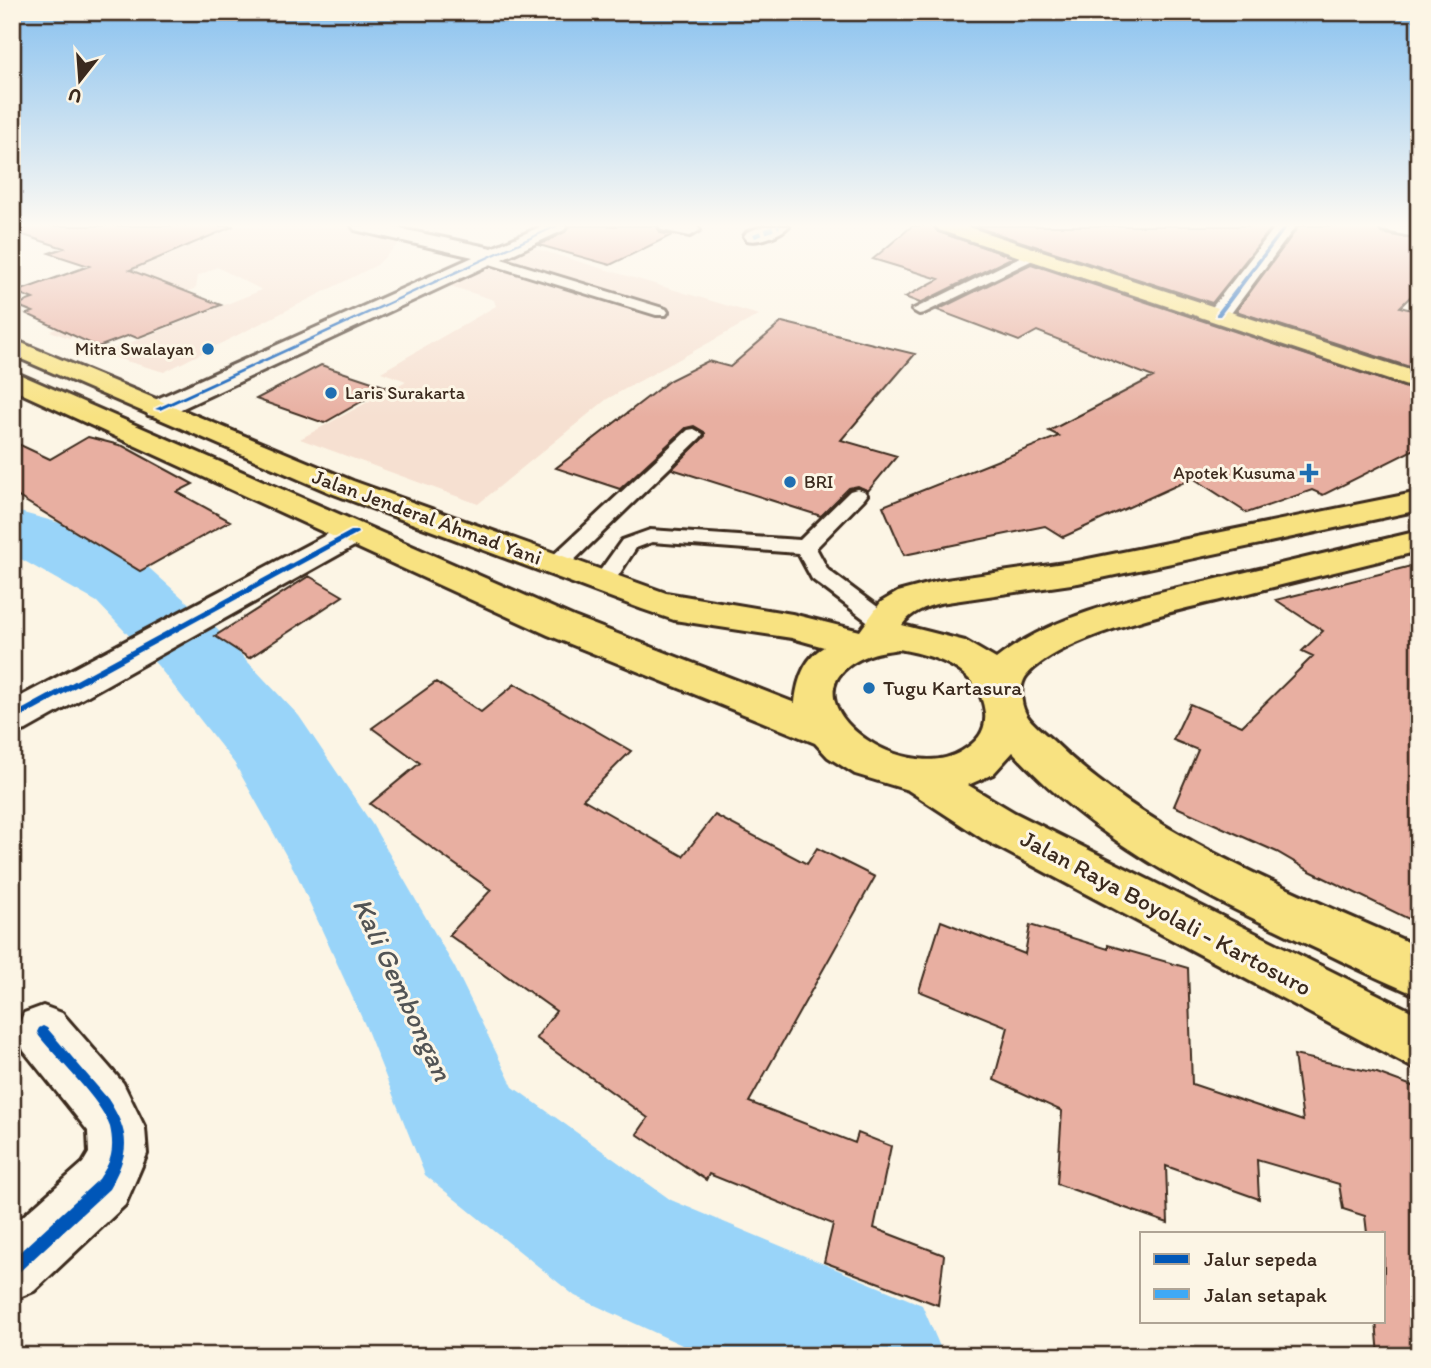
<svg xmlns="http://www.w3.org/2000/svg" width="1431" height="1368" viewBox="0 0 1431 1368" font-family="Itim,sans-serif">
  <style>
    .built { fill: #f6e0d1 }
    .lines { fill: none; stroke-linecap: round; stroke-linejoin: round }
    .river { fill: #99d4f9; fill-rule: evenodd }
    .building { fill: #e8afa1; stroke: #3b2a1e; stroke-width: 2 }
    .lane-casing { stroke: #3b2a1e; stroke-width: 6 }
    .street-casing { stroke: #3b2a1e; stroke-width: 6 }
    .primary-casing { stroke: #3b2a1e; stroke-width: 6 }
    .highway-casing { stroke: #3b2a1e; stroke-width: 6 }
    .lane { fill: #fcf5e5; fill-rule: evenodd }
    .street { fill: #fcf5e5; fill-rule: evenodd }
    .primary { fill: #f8e281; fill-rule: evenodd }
    .highway { fill: #f8e281; fill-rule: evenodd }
    .quiet { stroke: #3fa9f5; stroke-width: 4.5; stroke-dasharray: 8 4.5; stroke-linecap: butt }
    .cycleway-casing { stroke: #fcf5e5; stroke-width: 4 }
    .cycleway { fill: #0057b8; fill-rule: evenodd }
    .poi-dot { fill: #1f6fb2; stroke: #fcf5e5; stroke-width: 2.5 }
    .labels { text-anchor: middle; stroke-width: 6; stroke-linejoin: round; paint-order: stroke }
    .far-poi-label { font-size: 18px; fill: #3b2a1e; stroke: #fcf5e5; text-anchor: end }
    .street-label { font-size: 21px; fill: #3b2a1e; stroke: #fcf5e5 }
    .poi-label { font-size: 21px; fill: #3b2a1e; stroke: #fcf5e5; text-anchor: start }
    .near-street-label { font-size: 24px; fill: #3b2a1e; stroke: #fcf5e5 }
    .near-water-label { font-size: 28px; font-style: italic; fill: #525455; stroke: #fcf5e5 }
  </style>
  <rect width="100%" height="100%" fill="#fcf5e5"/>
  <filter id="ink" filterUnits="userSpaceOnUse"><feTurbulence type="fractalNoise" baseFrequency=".0143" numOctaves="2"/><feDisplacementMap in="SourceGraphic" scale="14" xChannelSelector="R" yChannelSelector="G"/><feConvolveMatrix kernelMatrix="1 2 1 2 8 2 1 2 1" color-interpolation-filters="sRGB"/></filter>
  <g filter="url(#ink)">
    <!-- built -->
    <path class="built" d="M238,226H345L402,240L377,265L164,372L102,354L262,290L217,267L198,276L196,288L69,338L50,331L145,294L120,275Z
      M516,243L759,315L607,399L478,504L300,439L406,381L381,372L496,306L494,300L435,281Z"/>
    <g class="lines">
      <!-- river -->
      <path class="river" d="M12,510L60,523L149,568L214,626L299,716L372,824L455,968L513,1087L671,1200L922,1305L944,1356H706L575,1296L425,1175L365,1025L297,875L235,764L158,666L97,602L12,554Z"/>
    </g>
    <!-- building -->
    <path class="building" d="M18,226H234L130,270L221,305L137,338L130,335L98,347L27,314L33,312L16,305L33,299L16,292L89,266L49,253L64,248L17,233Z
      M570,226H656L661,233L672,235L610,265L539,245L565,232Z
      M912,226H933L938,232L1013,257L920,303L905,297L939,279L873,259Z
      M973,226H1273L1212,303Z
      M1299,226H1376L1381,233L1419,240V288L1400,307L1419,312V370L1236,311Z
      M1031,264L1419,392V447L1323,495L1312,490L1247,513L1193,478L1063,537L1045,526L904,555L883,506L1059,436L1049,431L1153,377L1037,331L1019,341L937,310Z
      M782,322L915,354L841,440L897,456L868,491L858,486L849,488L821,516L672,469L705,436L704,432L694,426L686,428L620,489L556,468L670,380L708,361L730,367Z
      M321,365L387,387L324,423L256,399Z
      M88,437L123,446L193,484L177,492L230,521L140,571L12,493V441L50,459Z
      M1419,564V924L1310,871L1277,852L1174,806L1198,750L1173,740L1190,704L1242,726L1313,656L1302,651L1323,631L1276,600Z
      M309,576L343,596L249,658L215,636Z
      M436,682L481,712L515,684L631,751L583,799L683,856L715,815L807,864L817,848L875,877L749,1102L855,1143L858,1133L891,1146L874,1228L944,1255L938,1305L824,1262L833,1224L709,1174L706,1180L637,1134L648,1118L536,1038L556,1011L449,935L491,890L370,804L420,763L372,728Z
      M941,921L1025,954L1030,925L1108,949V945L1188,968L1192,1084L1303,1121L1294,1055L1377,1073L1415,1087L1419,1116V1356H1379L1376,1321H1384V1233H1367L1365,1216L1343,1209L1339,1184L1257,1160L1259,1199L1166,1166L1168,1223L1057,1184L1062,1111L994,1080L1008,1027L919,991Z"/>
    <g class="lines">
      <defs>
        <path id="lane" d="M1034,250L1041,254L1039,257L924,313L919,314L912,310Z
          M485,254L666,309L668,312L666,315H656L480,261L478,258Z
          M694,429L703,434L700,438L564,570H548L545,565L548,560L688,430Z
          M857,489L864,491L867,495L864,499L816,548L828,570L891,617L894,622L891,627L883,630L875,627L812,579L798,553L652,542L636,548L611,587H595L592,582L622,540L650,530L800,540L850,491Z"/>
        <path id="street" d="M352,226H387L492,248L542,226H567L564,230L168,415L158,417L148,415L145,409L148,403L473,257L355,230Z
          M659,226H696L700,230L690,236L662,230Z
          M763,226H789C780,235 760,243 747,240L744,236L747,232Z
          M1276,226H1296L1226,320H1210L1206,315L1210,310Z
          M1379,226H1419V238L1382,230Z
          M354,523L365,526L370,533L365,540L26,730L12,734V701L343,526Z
          M43,1006L62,1013L123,1083L145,1128L147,1154L125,1205L34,1291L12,1300V1226L83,1163L89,1153L88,1131L24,1051L16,1032L24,1013Z"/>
        <path id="primary" d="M936,226H965L1419,373V390L939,230Z"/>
        <path id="highway" d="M12,339L353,481L666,593L792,614L860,631L881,602L898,592L939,581L1078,561L1419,492V510L1078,583L940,603C925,607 911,612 902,625L965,641L996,659C1059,610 1145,596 1221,578C1287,562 1353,547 1419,531V551C1362,565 1306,579 1249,593C1193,607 1066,632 1027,675C1019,684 1020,703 1026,714C1031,723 1044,733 1052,740C1154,840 1291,889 1419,947V996C1379,980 1341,960 1302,942C1193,890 1097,842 1013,752L993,774L968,785L1015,813L1419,1015V1071L983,839L908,790L855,774L828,757L815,743L548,635L12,389V371L574,617L795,703C797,682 804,658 824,647L792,638L674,620L642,609L331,493L12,355ZM898,649C935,655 981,670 985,713C987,731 977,742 962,751C901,789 773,694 867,656C876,652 888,651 898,649Z"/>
      </defs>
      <!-- lane casing -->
      <use href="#lane" class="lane-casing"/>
      <!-- street casing -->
      <use href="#street" class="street-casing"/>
      <!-- primary casing -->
      <use href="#primary" class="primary-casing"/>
      <!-- highway casing -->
      <use href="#highway" class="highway-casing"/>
      <!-- lane -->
      <use href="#lane" class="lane"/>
      <!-- street -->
      <use href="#street" class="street"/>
      <!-- primary -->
      <use href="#primary" class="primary"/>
      <!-- highway -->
      <use href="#highway" class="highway"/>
      <!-- quiet -->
      <path class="quiet" d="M754,236L779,226"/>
      <defs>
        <path id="cycleway" d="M554,226H559L160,410L155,409Z
          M1284,226H1288L1220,316H1216V314Z
          M351,531H357L358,533L12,722V715Z
          M43,1026L47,1028L108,1099C131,1135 130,1152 109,1189L17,1274L12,1276V1259L99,1179C104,1171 109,1164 111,1155C113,1146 112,1136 110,1127C101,1100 58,1060 39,1036L37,1032L39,1028Z"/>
      </defs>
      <!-- cycleway casing -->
      <use href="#cycleway" class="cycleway-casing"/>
      <!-- cycleway -->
      <use href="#cycleway" class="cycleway"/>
    </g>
  </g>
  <!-- sky -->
  <linearGradient id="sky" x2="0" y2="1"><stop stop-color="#88c1ef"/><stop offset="0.54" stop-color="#fefaf3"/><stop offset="1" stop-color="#fefaf3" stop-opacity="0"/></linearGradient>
  <rect width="1431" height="417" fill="url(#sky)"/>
  <!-- markers -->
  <g class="poi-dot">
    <circle cx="208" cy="349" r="7"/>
    <circle cx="331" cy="393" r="7"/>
    <path d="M1305.5 462.5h7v7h7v7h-7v7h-7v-7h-7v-7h7z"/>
    <circle cx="790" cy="482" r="7"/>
    <circle cx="869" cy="688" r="7"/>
  </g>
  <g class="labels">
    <!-- far-poi labels -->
    <g class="far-poi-label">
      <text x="194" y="355">Mitra Swalayan</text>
      <text x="345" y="399" text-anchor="start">Laris Surakarta</text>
      <text x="1295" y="479">Apotek Kusuma</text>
      <text x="804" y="488" text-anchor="start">BRI</text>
    </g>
    <!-- street labels -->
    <g class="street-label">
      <text transform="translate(427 517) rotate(20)" y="7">Jalan Jenderal Ahmad Yani</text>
    </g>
    <!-- poi labels -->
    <g class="poi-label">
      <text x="883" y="695">Tugu Kartasura</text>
    </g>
    <!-- near-street labels -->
    <g class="near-street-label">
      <text transform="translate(1166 913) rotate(28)" y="8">Jalan Raya Boyolali - Kartosuro</text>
    </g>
    <!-- near-water labels -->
    <g class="near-water-label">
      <text transform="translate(403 989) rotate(65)" y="10">Kali Gembongan</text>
    </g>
  </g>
  <!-- margin -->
  <rect width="1431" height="1368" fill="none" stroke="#fcf5e5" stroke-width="42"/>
  <rect x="21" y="21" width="1389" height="1326" fill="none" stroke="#3b2a1e" stroke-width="2.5" filter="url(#ink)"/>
  <!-- legend -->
  <rect x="1140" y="1232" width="245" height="91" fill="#fcf5e5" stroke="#afa495" stroke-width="2"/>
  <rect x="1154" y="1254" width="35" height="10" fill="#0057b8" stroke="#afa495" stroke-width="2"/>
  <text x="1204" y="1266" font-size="21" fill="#3b2a1e">Jalur sepeda</text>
  <rect x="1154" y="1289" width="35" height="10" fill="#3fa9f5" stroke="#afa495" stroke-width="2"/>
  <text x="1204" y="1302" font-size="21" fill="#3b2a1e">Jalan setapak</text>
  <!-- north arrow -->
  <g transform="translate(80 80) rotate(197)" stroke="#fcf5e5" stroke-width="5" paint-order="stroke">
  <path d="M0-5L12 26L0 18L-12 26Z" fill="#3b2a1e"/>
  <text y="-10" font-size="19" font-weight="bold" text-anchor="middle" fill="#3b2a1e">U</text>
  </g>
</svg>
